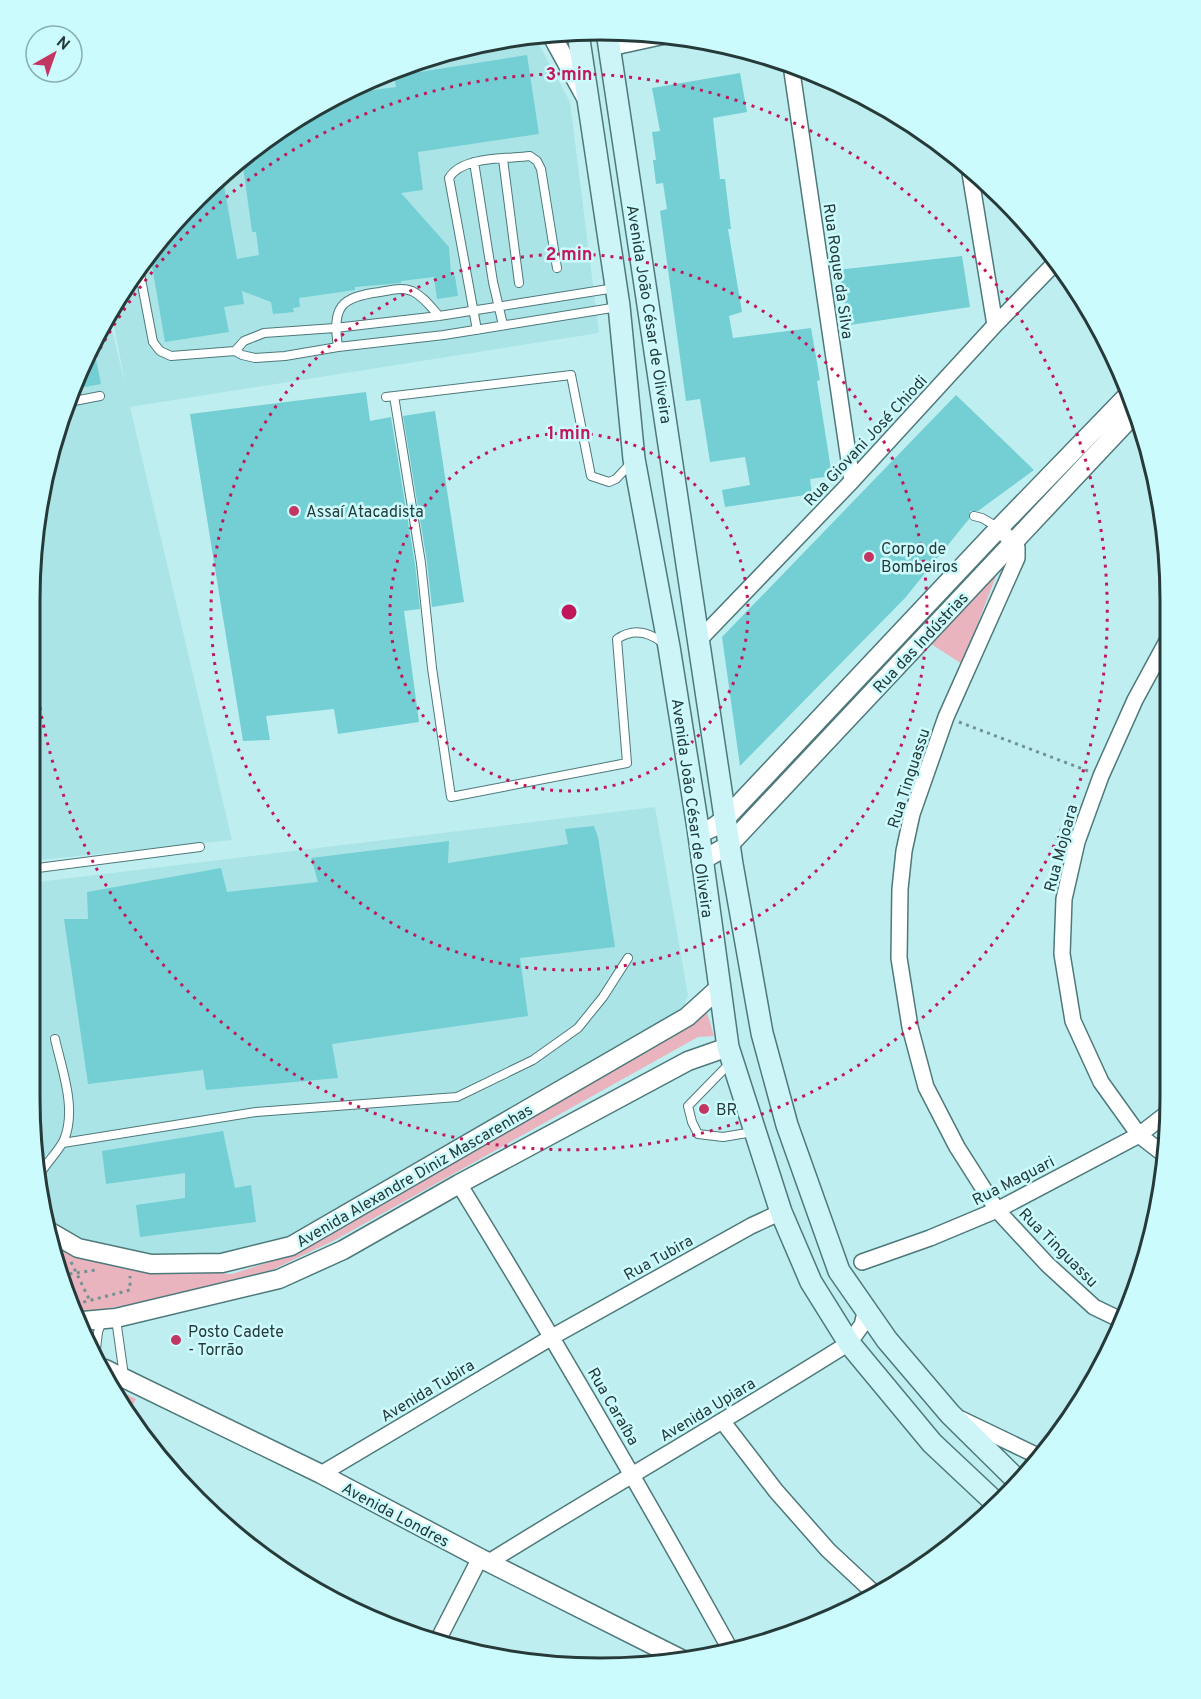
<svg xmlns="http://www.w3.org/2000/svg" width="1201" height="1699" viewBox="0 0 1201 1699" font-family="Overpass,sans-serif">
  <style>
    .built { fill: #abe4e6 }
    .green { fill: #e9b4bd }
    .building { fill: #73cfd3 }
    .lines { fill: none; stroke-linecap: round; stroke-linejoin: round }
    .service-casing { stroke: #4e797b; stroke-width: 10 }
    .minor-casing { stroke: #4e797b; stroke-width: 18 }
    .tertiary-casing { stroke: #4e797b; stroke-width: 21 }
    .secondary-casing { stroke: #4e797b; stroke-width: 24 }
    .path { stroke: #719293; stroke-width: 3; stroke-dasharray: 3 4.5; stroke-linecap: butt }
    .service { stroke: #fff; stroke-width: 8 }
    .minor { stroke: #fff; stroke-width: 15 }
    .tertiary { stroke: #fff; stroke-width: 18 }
    .secondary { stroke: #cdf4f6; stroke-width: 21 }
    .ring { fill: none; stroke: #c2185b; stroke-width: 3; stroke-dasharray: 3 6 }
    .poi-dot { fill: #c43662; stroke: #ccfbfd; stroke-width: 2 }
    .labels { text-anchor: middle; stroke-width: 5; stroke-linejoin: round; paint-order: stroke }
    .street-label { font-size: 16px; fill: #273a3a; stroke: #ccfbfd }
    .poi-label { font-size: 16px; fill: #273a3a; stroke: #ccfbfd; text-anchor: start }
    .rim { fill: none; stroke: #273a3a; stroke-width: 3 }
    .centre { fill: #c2185b; stroke: #ccfbfd; stroke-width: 3 }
    .ring-label { font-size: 18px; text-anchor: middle; font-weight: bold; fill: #c2185b; stroke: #ccfbfd; stroke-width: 5; stroke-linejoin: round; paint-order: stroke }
  </style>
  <rect width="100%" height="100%" fill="#bfeef0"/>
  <!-- built -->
  <path class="built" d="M534,35L570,102L599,333L130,407L232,840L30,861V600L41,489L107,315L108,314L126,388L111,310L225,171L316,106L417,60Z
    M655,807L688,995L682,1011L308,1228L282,1239L224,1256L170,1257L99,1246L46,1221L30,1098V883Z"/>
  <!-- green -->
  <path class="green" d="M1003,558L962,664L925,640Z
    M707,1013L714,1036L698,1037L335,1240L272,1270L139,1303L80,1313L50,1246L49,1240L126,1266L232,1274L279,1259L344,1227Z
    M114,1388L136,1399L127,1416L126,1415Z"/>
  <!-- building -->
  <path class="building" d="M527,55L539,134L418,152L423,190L401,193L449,247L451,275L455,276L458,296L437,299L434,277L401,281V283L355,287V290L299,298L300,307L293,308L294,312L273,314L271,302L242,291L244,304L224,307L229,332L165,342L151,260L222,174L237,259L259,255L256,232H252L242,159L311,110L332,106L331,99L343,94L396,87L394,76Z
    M740,73L747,112L713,118L720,179H725L731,229H728L742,312L729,316L733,338L811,328L820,380L817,381L832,476L810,479L812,494L725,507L722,490L750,485L745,457L710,462L700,399L686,401L660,211L667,209L663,183L656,184L653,160H656L652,132L660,131L652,88Z
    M962,256L970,307L850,325L837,270Z
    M94,349L101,384L79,388L88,364Z
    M366,392L370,421L391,417L415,564L420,609L404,611L419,722L338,734L334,709L266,716L270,740L243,741L190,414Z
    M956,395L1034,470L978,511H970L969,519L905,598L740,766L722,637Z
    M435,411L464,602L432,607L427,562L403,416Z
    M594,826L598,837L615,947L520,958L528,1016L332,1044L338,1078L206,1090L203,1070L88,1084L64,919H88L87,892L221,868L227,892L318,882L311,858L449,841L448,863L568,844L565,829Z
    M223,1131L235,1188L251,1185L256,1222L140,1237L136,1205L185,1198V1173L106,1184L102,1151Z"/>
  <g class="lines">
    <defs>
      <path id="service" d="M503,159L519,283
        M474,162L493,282L503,325
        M140,274L153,342L160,351L171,356L235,351L242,355L255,358L285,356L338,347L444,335L618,307
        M477,330L449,178C462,156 506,159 530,156L537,161L541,169L557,268
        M338,347C332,307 340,297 380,292C390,290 402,287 412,291C423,296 431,307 439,316
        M235,351L244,341L264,333L335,328L439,316L615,288
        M394,396L421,563L432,668L451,797L627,763L617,639C633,628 648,631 663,643
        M386,397L571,375L591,476L609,482L616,479L632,462
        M74,401L100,396
        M974,516L982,518L999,528
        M30,869L200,847
        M729,1064L688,1106L692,1122L698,1134L723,1137L753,1132
        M63,1143L256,1112L457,1097L533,1060L578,1028L603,997L628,958
        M40,1174C47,1162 58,1152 64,1140C77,1109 62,1070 55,1039
        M116,1319L124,1376
        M96,1349L98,1332L102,1321"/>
      <path id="minor" d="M610,48L665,36
        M791,65L852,481
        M969,167L995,325
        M999,528L1017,547V558L946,717L912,814L904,851L900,889L899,958L910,1027L926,1087L957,1147L997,1210L1047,1264L1094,1307L1123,1321
        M699,640L852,481L995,325L1055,263
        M1166,1156L1139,1135L1101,1082L1073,1021L1062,954L1064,899L1077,842L1101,776L1135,700L1167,641
        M459,1184C553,1337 643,1492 730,1649
        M862,1262L930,1238L997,1210L1139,1135L1170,1111
        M961,1419L1042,1458
        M723,1422L776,1491L828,1550L873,1592
        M321,1474L552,1337L751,1226L781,1212
        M489,1562C608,1488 730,1418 849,1343L862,1325L866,1309
        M439,1638L480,1558"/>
      <path id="tertiary" d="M551,34L585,96
        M698,834L714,827L726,818L999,528L1127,396
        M701,861L729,845L1133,415
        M47,1230L78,1248L151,1264L222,1263L291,1246L687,1017L719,988
        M83,1321L116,1318L279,1279L343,1250L459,1184L688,1061L728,1047
        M105,1369L321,1474L480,1558L685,1661"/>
      <path id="secondary" d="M607,32L732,864L762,1033L787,1125L839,1271L887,1340L950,1414L1019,1482
        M578,33L619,306L634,459L669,647L698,828L728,1047L781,1212L811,1282L849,1343L932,1443L998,1505"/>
    </defs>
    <!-- service casing -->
    <use href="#service" class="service-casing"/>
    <!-- minor casing -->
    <use href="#minor" class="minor-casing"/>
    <!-- tertiary casing -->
    <use href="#tertiary" class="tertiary-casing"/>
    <!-- secondary casing -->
    <use href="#secondary" class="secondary-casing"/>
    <!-- path -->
    <path class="path" d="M959,722L1088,771
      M71,1262L89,1299
      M62,1275L96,1270
      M76,1304L130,1290V1276"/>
    <!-- service -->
    <use href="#service" class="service"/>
    <!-- minor -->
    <use href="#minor" class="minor"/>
    <!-- tertiary -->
    <use href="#tertiary" class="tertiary"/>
    <!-- secondary -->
    <use href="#secondary" class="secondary"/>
  </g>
  <!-- distance rings -->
  <g class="ring">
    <circle cx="569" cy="612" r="179"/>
    <circle cx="569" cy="612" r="358"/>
    <path d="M37 532A538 538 0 0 1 57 446M76 397A538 538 0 1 1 32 584"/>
  </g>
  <!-- markers -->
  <g class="poi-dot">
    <circle cx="294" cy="511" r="6"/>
    <circle cx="869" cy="557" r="6"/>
    <circle cx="704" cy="1109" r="6"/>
    <circle cx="176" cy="1340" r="6"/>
  </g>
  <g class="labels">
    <!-- street labels -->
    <g class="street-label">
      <text transform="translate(839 271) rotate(82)" y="6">Rua Roque da Silva</text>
      <text transform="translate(650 314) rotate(81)" y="6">Avenida João César de Oliveira</text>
      <text transform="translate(865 440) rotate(-47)" y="6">Rua Giovani José Chiodi</text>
      <text transform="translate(920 642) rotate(-47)" y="6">Rua das Indústrias</text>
      <text transform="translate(908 778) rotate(-72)" y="6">Rua Tinguassu</text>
      <text transform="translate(693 808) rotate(82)" y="6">Avenida João César de Oliveira</text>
      <text transform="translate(1060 848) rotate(-75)" y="6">Rua Mojoara</text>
      <text transform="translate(414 1175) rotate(-30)" y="6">Avenida Alexandre Diniz Mascarenhas</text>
      <text transform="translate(1013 1180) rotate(-27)" y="6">Rua Maguari</text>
      <text transform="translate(1059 1247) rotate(45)" y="6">Rua Tinguassu</text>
      <text transform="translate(658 1257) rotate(-29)" y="6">Rua Tubira</text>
      <text transform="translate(427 1390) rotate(-31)" y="6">Avenida Tubira</text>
      <text transform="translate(614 1406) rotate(60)" y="6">Rua Caraíba</text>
      <text transform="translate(707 1409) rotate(-31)" y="6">Avenida Upiara</text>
      <text transform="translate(396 1514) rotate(28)" y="6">Avenida Londres</text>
    </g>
    <!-- poi labels -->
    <g class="poi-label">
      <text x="306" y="517">Assaí Atacadista</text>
      <text x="881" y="554">Corpo de<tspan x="881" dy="18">Bombeiros</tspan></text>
      <text x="716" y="1115">BR</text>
      <text x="188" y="1337">Posto Cadete<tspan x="188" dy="18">- Torrão</tspan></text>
    </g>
  </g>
  <!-- crop -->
  <path d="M0 0H1201V1699H0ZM600 40H600A560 560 0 0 1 1160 600V1098A560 560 0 0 1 600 1658H600A560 560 0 0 1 40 1098V600A560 560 0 0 1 600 40Z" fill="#ccfbfd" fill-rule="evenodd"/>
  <path class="rim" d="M600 40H600A560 560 0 0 1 1160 600V1098A560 560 0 0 1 600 1658H600A560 560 0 0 1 40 1098V600A560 560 0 0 1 600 40Z"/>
  <circle cx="569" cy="612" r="9" class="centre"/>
  <g class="ring-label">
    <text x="569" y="80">3 min</text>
    <text x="569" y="260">2 min</text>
    <text x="569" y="439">1 min</text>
  </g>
  <!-- north arrow -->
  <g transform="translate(54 54) rotate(40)"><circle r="28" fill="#ccfbfd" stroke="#8aaeaf" stroke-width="1.5"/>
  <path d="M0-4.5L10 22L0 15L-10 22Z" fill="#c43662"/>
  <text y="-9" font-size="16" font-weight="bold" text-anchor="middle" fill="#273a3a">N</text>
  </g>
</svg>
